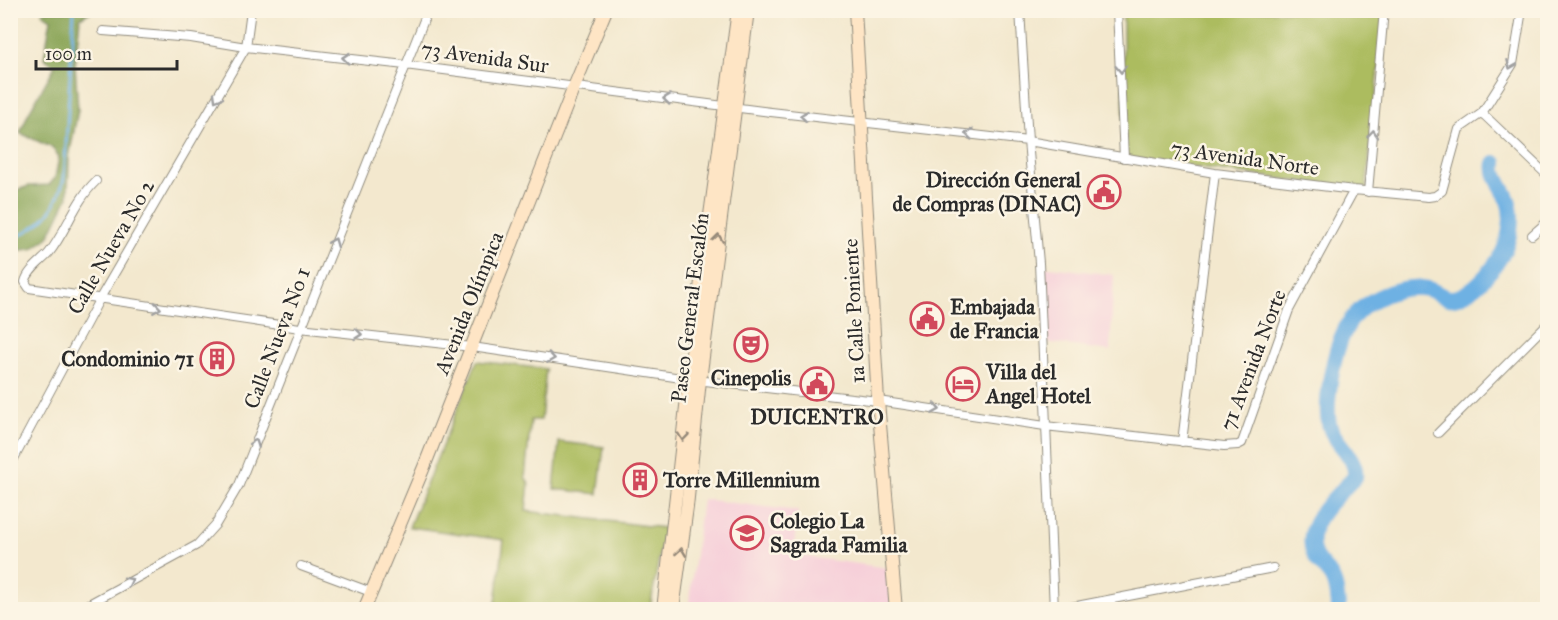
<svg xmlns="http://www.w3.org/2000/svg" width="1558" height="620" viewBox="0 0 1558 620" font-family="'IM FELL Great Primer',serif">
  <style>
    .built { fill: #f6cfd9 }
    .green { fill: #acbc5f; stroke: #6c7445; stroke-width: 1.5 }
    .forest { fill: #89a456; stroke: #5a6840; stroke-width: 1.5 }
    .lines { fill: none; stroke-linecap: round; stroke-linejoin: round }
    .stream { stroke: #6eb1e3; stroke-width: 3 }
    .river { stroke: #6eb1e3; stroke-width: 16 }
    .street-casing { stroke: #8f8a7c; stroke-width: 10 }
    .secondary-casing { stroke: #8f8a7c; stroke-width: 14 }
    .street { stroke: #fff; stroke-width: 8 }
    .secondary { stroke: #fee5c5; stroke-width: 12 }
    .oneway { stroke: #a0a0a0 }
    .oneway2 { stroke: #948878 }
    .labels { text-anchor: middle; stroke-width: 5; stroke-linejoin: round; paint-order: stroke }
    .street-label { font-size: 21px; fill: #2b2b2b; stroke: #fcf5e5 }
    .poi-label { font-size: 21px; font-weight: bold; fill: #2b2b2b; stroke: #fcf5e5; text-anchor: start }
  </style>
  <rect width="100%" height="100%" fill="#fcf5e5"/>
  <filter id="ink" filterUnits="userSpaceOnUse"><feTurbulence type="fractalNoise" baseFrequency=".0167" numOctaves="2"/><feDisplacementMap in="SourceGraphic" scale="12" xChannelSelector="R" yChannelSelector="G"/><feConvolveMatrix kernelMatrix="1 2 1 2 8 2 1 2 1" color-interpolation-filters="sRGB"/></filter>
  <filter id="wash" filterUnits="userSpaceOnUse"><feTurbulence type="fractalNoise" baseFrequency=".008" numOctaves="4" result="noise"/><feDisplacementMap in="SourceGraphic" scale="24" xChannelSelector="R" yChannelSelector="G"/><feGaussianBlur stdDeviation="1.35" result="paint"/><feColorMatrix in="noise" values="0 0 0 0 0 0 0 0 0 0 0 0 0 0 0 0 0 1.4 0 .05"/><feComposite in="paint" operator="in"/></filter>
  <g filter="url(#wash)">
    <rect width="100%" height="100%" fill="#f3e8ce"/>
    <!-- built -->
    <path class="built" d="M1042,266L1114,275L1110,351L1045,342Z
      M702,499L798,511L793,555L888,568L892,609L688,610Z"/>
    <!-- green -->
    <path class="green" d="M1123,11H1385L1366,190L1124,158Z
      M477,361L546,369L541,420H531L525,477L529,483L526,511L664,528L650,609H495L504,540L409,527Z
      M559,442L604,447L598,494L554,489Z"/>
    <!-- forest -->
    <path class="forest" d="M43,11H92L80,18L75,65L78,110L69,157L68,197L48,238L32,249L11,251V192L29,186L49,185L55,178L59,157L53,148L20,133L28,114L55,66L44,58L51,19L42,13Z"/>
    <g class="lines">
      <!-- stream -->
      <path class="stream" d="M10,241C44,222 53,217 64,179L74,10"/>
      <!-- river -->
      <path class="river" d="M1338,610C1338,601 1336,585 1332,578C1327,569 1316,562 1313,551C1304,522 1337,496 1355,477C1358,459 1338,446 1331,430C1324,414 1330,379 1334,362C1337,349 1343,331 1351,320C1366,299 1402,283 1428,289C1437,291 1444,300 1453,298C1473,295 1500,263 1506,245C1511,232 1513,214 1508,200C1504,188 1492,176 1495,163"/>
    </g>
  </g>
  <g filter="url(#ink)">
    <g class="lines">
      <defs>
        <path id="street" d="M1020,10L1028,141L1039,263L1054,610
          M1117,10L1124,158
          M103,31L191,38L246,47L405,65L771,112L1028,141L1215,173L1354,190L1428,197L1435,196L1442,191L1459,129L1482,113L1548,176
          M1482,113L1513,64L1522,10
          M96,181C75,201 67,230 49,253C41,262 28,270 25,282L29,288L300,328L472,347L688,379L878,401L1045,426L1224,446L1238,445L1242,443L1289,310L1354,190
          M1368,192L1384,10
          M1532,235L1548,221
          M1438,433L1548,323
          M1182,442L1215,173
          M10,466L99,300L246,47L251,10
          M301,566L371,592
          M78,610L197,545L216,524L239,485L428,10
          M1056,610L1273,568"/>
        <path id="secondary" d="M855,10L878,401L896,610
          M364,610L424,467L574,87L606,10
          M663,610L696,318L738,10
          M673,610L687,507L700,380L748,10"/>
      </defs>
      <!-- street casing -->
      <use href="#street" class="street-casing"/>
      <!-- secondary casing -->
      <use href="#secondary" class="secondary-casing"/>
      <!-- street -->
      <use href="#street" class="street"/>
      <!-- secondary -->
      <use href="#secondary" class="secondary"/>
    </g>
    <!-- one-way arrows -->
    <defs><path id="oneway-chevron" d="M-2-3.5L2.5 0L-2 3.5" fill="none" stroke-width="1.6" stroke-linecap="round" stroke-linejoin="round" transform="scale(1.5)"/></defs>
    <g class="oneway">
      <use href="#oneway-chevron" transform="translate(346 58) rotate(-174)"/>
      <use href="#oneway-chevron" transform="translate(1511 65) rotate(113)"/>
      <use href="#oneway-chevron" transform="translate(1121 69) rotate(88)"/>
      <use href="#oneway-chevron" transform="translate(217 98) rotate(120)"/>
      <use href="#oneway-chevron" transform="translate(667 99) rotate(-173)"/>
      <use href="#oneway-chevron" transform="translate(804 116) rotate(-173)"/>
      <use href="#oneway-chevron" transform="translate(969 134) rotate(-174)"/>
      <use href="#oneway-chevron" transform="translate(1373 134) rotate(-85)"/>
      <use href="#oneway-chevron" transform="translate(334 242) rotate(-68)"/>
      <use href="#oneway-chevron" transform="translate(157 308) rotate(8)"/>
      <use href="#oneway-chevron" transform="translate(358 334) rotate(6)"/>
      <use href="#oneway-chevron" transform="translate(551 358) rotate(8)"/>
      <use href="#oneway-chevron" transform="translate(936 409) rotate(9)"/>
      <use href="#oneway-chevron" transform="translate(255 443) rotate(-69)"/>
      <use href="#oneway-chevron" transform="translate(129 581) rotate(-27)"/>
    </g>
    <g class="oneway2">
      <use href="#oneway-chevron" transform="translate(718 238) rotate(-82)"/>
      <use href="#oneway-chevron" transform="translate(683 437) rotate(96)"/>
      <use href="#oneway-chevron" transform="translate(681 552) rotate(-82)"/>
    </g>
  </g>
  <!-- icons -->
  <defs>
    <symbol id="civic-ring" viewBox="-11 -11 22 22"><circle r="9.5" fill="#fcf5e5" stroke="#d1495b" stroke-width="1.5"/><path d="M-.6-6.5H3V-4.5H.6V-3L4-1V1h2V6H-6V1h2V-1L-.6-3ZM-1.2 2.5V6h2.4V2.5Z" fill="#d1495b"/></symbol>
    <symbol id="theatre-ring" viewBox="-11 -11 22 22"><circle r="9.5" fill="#fcf5e5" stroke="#d1495b" stroke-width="1.5"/><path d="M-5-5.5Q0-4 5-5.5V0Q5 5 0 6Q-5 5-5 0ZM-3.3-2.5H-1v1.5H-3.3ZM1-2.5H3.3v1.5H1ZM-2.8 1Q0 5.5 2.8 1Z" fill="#d1495b"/></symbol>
    <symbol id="building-ring" viewBox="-11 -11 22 22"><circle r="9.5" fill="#fcf5e5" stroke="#d1495b" stroke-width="1.5"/><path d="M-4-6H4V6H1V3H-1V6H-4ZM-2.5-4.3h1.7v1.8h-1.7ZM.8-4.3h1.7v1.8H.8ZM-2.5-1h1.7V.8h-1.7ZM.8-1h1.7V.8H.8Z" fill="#d1495b"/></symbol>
    <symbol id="hotel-ring" viewBox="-11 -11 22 22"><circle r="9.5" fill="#fcf5e5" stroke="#d1495b" stroke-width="1.5"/><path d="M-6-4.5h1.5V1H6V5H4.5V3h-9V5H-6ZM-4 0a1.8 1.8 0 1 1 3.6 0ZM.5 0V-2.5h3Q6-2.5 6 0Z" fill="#d1495b"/></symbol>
    <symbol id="school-ring" viewBox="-11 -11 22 22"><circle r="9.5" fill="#fcf5e5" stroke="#d1495b" stroke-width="1.5"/><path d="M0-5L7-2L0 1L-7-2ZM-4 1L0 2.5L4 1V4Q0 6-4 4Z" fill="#d1495b"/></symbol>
  </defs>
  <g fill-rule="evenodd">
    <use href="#civic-ring" x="1085" y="173" width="38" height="38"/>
    <use href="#civic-ring" x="908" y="300" width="38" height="38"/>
    <use href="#theatre-ring" x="732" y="326" width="38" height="38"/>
    <use href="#building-ring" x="198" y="340" width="38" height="38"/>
    <use href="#civic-ring" x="798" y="365" width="38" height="38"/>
    <use href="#hotel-ring" x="944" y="365" width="38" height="38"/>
    <use href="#building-ring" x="621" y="461" width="38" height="38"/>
    <use href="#school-ring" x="728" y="514" width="38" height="38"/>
  </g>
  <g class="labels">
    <!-- street labels -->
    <g class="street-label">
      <text transform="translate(485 57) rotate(8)" y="7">73 Avenida Sur</text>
      <text transform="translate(1245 158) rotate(8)" y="7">73 Avenida Norte</text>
      <text transform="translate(111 247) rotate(-60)" y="7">Calle Nueva No 2</text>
      <text transform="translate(469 303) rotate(-68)" y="7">Avenida Olímpica</text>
      <text transform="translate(690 308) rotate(-83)" y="7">Paseo General Escalón</text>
      <text transform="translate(854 311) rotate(-93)" y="7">1a Calle Poniente</text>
      <text transform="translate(277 338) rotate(-69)" y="7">Calle Nueva No 1</text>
      <text transform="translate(1253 360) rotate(-69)" y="7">71 Avenida Norte</text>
    </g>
    <!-- poi labels -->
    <g class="poi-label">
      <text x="1081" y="187" text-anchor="end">Dirección General<tspan x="1081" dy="24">de Compras (DINAC)</tspan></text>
      <text x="950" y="314">Embajada<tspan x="950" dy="24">de Francia</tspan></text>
      <text x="194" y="366" text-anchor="end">Condominio 71</text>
      <text x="986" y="379">Villa del<tspan x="986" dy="24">Angel Hotel</tspan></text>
      <text x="751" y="385" text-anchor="middle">Cinepolis</text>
      <text x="817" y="424" text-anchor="middle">DUICENTRO</text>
      <text x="663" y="487">Torre Millennium</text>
      <text x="770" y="528">Colegio La<tspan x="770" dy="24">Sagrada Familia</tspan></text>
    </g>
  </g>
  <!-- margin -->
  <rect width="1558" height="620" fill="none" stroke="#fcf5e5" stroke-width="36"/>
  <!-- scale -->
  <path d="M36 60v9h141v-9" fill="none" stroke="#2b2b2b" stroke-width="3"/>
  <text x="45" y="60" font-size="18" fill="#2b2b2b" stroke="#fcf5e5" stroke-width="4.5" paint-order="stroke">100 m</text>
</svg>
